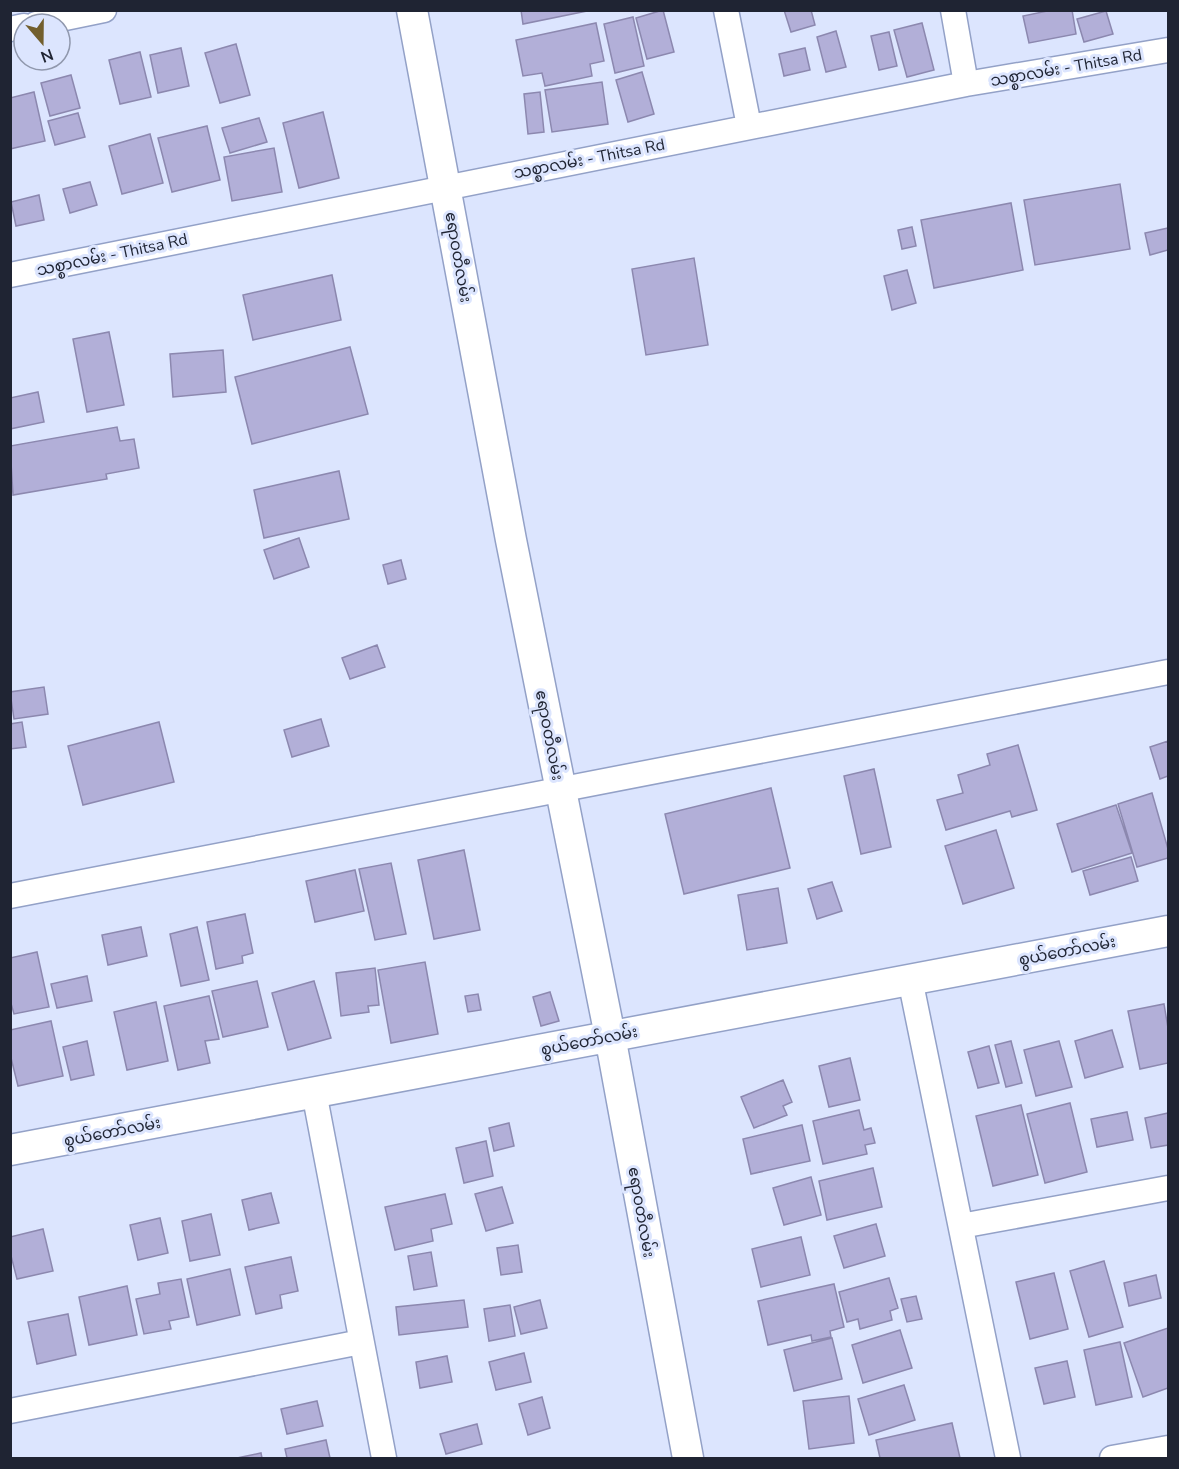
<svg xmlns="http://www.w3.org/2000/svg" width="1179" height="1469" viewBox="0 0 1179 1469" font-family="'Nunito Sans','Noto Sans Myanmar',sans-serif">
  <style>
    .building { fill: #b2afd8; stroke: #8c88af; stroke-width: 1.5 }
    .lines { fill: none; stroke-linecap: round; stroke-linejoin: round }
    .minor-casing { stroke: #93a1c7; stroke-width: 27 }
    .tertiary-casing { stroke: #93a1c7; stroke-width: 33 }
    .minor { stroke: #fff; stroke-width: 24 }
    .tertiary { stroke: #fff; stroke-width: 30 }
    .labels { text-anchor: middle; stroke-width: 6; stroke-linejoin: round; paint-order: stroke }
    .street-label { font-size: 16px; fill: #1f2433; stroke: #dce5fe }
  </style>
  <rect width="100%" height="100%" fill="#dce5fe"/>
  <!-- building -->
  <path class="building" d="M521,10H592L523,24Z
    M663,10L674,52L647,59L636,18Z
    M784,10H811L815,25L791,32Z
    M1052,10H1072L1076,34L1029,43L1023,16Z
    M1106,11L1113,34L1084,42L1077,19Z
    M633,17L644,66L615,73L604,24Z
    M596,23L604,61L590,64L592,76L545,86L542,73L523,76L516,40Z
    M922,23L934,70L907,77L894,30Z
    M836,31L846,67L826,72L817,37Z
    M889,32L897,66L879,70L871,36Z
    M236,44L250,95L220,103L205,53Z
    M181,48L189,86L158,93L150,55Z
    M805,48L810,70L784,76L779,54Z
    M140,52L151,97L120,104L109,60Z
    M642,72L654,114L628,122L616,80Z
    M71,75L80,108L50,116L41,83Z
    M602,82L608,124L552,132L545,90Z
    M34,92L45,141L10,149V98Z
    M540,92L544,132L528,134L524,94Z
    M323,112L339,178L299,188L283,123Z
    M78,113L85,137L55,145L48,121Z
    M259,118L267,142L230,153L222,128Z
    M207,126L220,180L172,192L158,138Z
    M150,134L163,183L122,194L109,146Z
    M274,148L282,192L232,201L224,157Z
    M90,182L97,205L70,213L63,189Z
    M1120,184L1130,249L1035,265L1024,200Z
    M39,195L44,220L16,226L11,202Z
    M1011,203L1023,270L934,288L921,220Z
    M912,227L916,246L902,249L898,230Z
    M1168,228V250L1150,255L1145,233Z
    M694,258L708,345L646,355L632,269Z
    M907,270L916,303L892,310L884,276Z
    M332,275L341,320L253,340L243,295Z
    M109,332L124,405L87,412L73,339Z
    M350,347L368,414L252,444L235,377Z
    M223,350L226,392L173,397L170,354Z
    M38,392L44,422L10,429V398Z
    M117,427L120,441L134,439L139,468L106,474L107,479L13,495L10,446Z
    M339,471L349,519L264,538L254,490Z
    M299,538L309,567L274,579L264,550Z
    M401,560L406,579L388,584L383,565Z
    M377,645L385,667L350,679L342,658Z
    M44,687L48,714L14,719L10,692Z
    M321,719L329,746L292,757L284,730Z
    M22,722L26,747L10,749V724Z
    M159,722L174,782L83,805L68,746Z
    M1168,741V776L1160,779L1150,747Z
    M1018,745L1037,810L1012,817L1010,811L946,830L937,800L963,793L958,775L990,765L987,754Z
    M874,769L891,847L861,854L844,776Z
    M771,788L790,868L684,894L665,814Z
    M1152,793L1168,849V858L1137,867L1118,804Z
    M1116,805L1132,853L1072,872L1057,824Z
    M996,830L1014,888L963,904L945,846Z
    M464,850L480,930L434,939L418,860Z
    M1131,857L1138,881L1090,895L1083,871Z
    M391,863L406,934L375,940L359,869Z
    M355,870L364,911L315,922L306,881Z
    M832,882L842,911L817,919L808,889Z
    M778,888L787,943L747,950L738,895Z
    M245,914L253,953L242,956L243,963L216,969L207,922Z
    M141,927L147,956L108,965L102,935Z
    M197,927L209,980L181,986L170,934Z
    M37,952L49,1007L14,1014L10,1000V958Z
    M425,962L438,1034L391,1043L378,970Z
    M375,968L379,1005L368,1006L369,1012L341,1016L336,973Z
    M87,976L92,1001L57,1008L51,984Z
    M257,981L268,1027L223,1037L212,991Z
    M314,981L331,1038L288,1050L272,993Z
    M550,992L559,1021L541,1026L533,997Z
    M478,994L481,1010L468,1012L465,996Z
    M209,996L219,1039L205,1041L210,1063L178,1070L164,1006Z
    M156,1002L168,1061L127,1070L114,1012Z
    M1164,1004L1168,1028V1063L1140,1069L1128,1011Z
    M51,1021L63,1076L18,1086L10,1054V1030Z
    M1112,1030L1123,1067L1085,1078L1075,1041Z
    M87,1041L94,1075L71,1080L63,1047Z
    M1011,1041L1022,1083L1006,1087L995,1045Z
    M1059,1041L1072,1087L1036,1096L1024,1050Z
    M989,1046L999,1083L978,1088L968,1052Z
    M850,1058L860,1100L829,1107L819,1066Z
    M783,1080L792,1102L783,1106L787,1115L754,1128L741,1097Z
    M1070,1103L1087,1172L1045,1183L1027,1114Z
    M1021,1105L1038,1175L993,1186L976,1116Z
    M859,1110L864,1130L871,1128L875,1143L865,1145L867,1154L823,1164L813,1121Z
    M1127,1112L1133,1140L1097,1147L1091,1119Z
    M1168,1113V1145L1151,1148L1145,1118Z
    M509,1123L514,1146L494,1151L489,1128Z
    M802,1125L810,1161L751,1174L743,1139Z
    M486,1141L493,1176L464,1183L456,1148Z
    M873,1168L882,1207L827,1220L819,1181Z
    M811,1177L821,1215L784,1225L773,1188Z
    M502,1187L513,1223L486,1231L475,1194Z
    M271,1193L279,1223L249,1230L242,1200Z
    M445,1194L452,1224L431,1229L433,1241L395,1250L385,1207Z
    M211,1214L220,1255L190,1261L182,1221Z
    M160,1218L168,1253L138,1260L130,1225Z
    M876,1224L885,1256L844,1268L834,1236Z
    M43,1229L53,1271L17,1279L10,1252V1237Z
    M801,1237L810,1275L761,1287L752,1249Z
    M518,1245L522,1272L501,1275L497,1248Z
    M431,1252L437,1286L414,1290L408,1256Z
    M291,1257L298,1291L280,1295L282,1308L256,1314L245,1267Z
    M1104,1261L1123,1327L1089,1337L1070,1271Z
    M230,1269L240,1315L197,1325L187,1279Z
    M1054,1273L1068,1329L1030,1339L1016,1282Z
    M1156,1275L1161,1298L1129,1306L1124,1283Z
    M889,1278L898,1308L890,1311L892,1320L860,1329L858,1319L847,1322L839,1292Z
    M181,1279L189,1317L169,1321L171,1329L144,1334L136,1299L160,1294L158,1283Z
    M834,1284L844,1327L830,1331L831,1337L812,1341L811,1335L768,1345L758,1301Z
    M127,1286L137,1335L89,1345L79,1297Z
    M916,1296L922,1319L907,1322L901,1299Z
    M464,1300L468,1327L399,1335L396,1307Z
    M540,1300L547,1328L521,1334L514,1307Z
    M510,1305L515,1336L489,1341L484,1309Z
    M68,1314L76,1355L37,1364L28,1322Z
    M1168,1328V1388L1143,1397L1124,1343Z
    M900,1330L912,1368L863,1383L852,1345Z
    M832,1338L842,1379L794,1391L784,1350Z
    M1120,1342L1132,1397L1096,1405L1084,1350Z
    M524,1353L531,1382L496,1390L489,1362Z
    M447,1356L452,1382L420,1388L416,1362Z
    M1067,1361L1075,1397L1044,1404L1035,1368Z
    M904,1385L915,1420L869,1435L858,1399Z
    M849,1396L854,1443L809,1449L803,1401Z
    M542,1397L550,1428L528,1435L519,1404Z
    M317,1401L323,1426L287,1434L281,1409Z
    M952,1423L960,1458H880L876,1440Z
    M477,1424L482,1444L446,1454L440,1434Z
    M326,1440L330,1458H287L285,1449Z
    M261,1453L262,1458H237Z"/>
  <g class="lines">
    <defs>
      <path id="minor" d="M726,10L749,126
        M953,10L966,84
        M36,24L104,10
        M10,29L24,26
        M10,275L966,84L1168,50
        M10,896L1168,672
        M910,979L1008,1458
        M314,1092L384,1458
        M961,1226L1168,1188
        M10,1411L361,1342
        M1112,1458L1168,1448"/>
      <path id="tertiary" d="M412,10L511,540L610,1036L688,1458
        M10,1150L1168,931"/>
    </defs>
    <!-- minor casing -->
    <use href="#minor" class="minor-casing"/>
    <!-- tertiary casing -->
    <use href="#tertiary" class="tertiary-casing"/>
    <!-- minor -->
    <use href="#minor" class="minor"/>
    <!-- tertiary -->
    <use href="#tertiary" class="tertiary"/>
  </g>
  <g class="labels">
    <!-- street labels -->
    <g class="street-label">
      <text transform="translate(1066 67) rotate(-10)" y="6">သစ္စာလမ်း - Thitsa Rd</text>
      <text transform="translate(589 158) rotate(-11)" y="6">သစ္စာလမ်း - Thitsa Rd</text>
      <text transform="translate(112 254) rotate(-12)" y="6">သစ္စာလမ်း - Thitsa Rd</text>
      <text transform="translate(459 257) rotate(80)" y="6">ဧရာဝတီလမ်း</text>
      <text transform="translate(550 735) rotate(79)" y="6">ဧရာဝတီလမ်း</text>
      <text transform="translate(1067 950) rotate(-11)" y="6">စွယ်တော်လမ်း</text>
      <text transform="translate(589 1040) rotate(-11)" y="6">စွယ်တော်လမ်း</text>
      <text transform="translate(112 1131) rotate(-11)" y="6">စွယ်တော်လမ်း</text>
      <text transform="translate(642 1212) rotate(80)" y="6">ဧရာဝတီလမ်း</text>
    </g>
  </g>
  <!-- border -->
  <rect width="1179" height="1469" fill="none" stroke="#1f2433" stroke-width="24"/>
  <!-- north arrow -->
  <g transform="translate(42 42) rotate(160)"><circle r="28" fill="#dce5fe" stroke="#9098ad" stroke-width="1.5"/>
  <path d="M0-4.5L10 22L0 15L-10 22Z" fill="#725f2e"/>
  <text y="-9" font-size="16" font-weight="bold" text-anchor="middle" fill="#1f2433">N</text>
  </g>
</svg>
